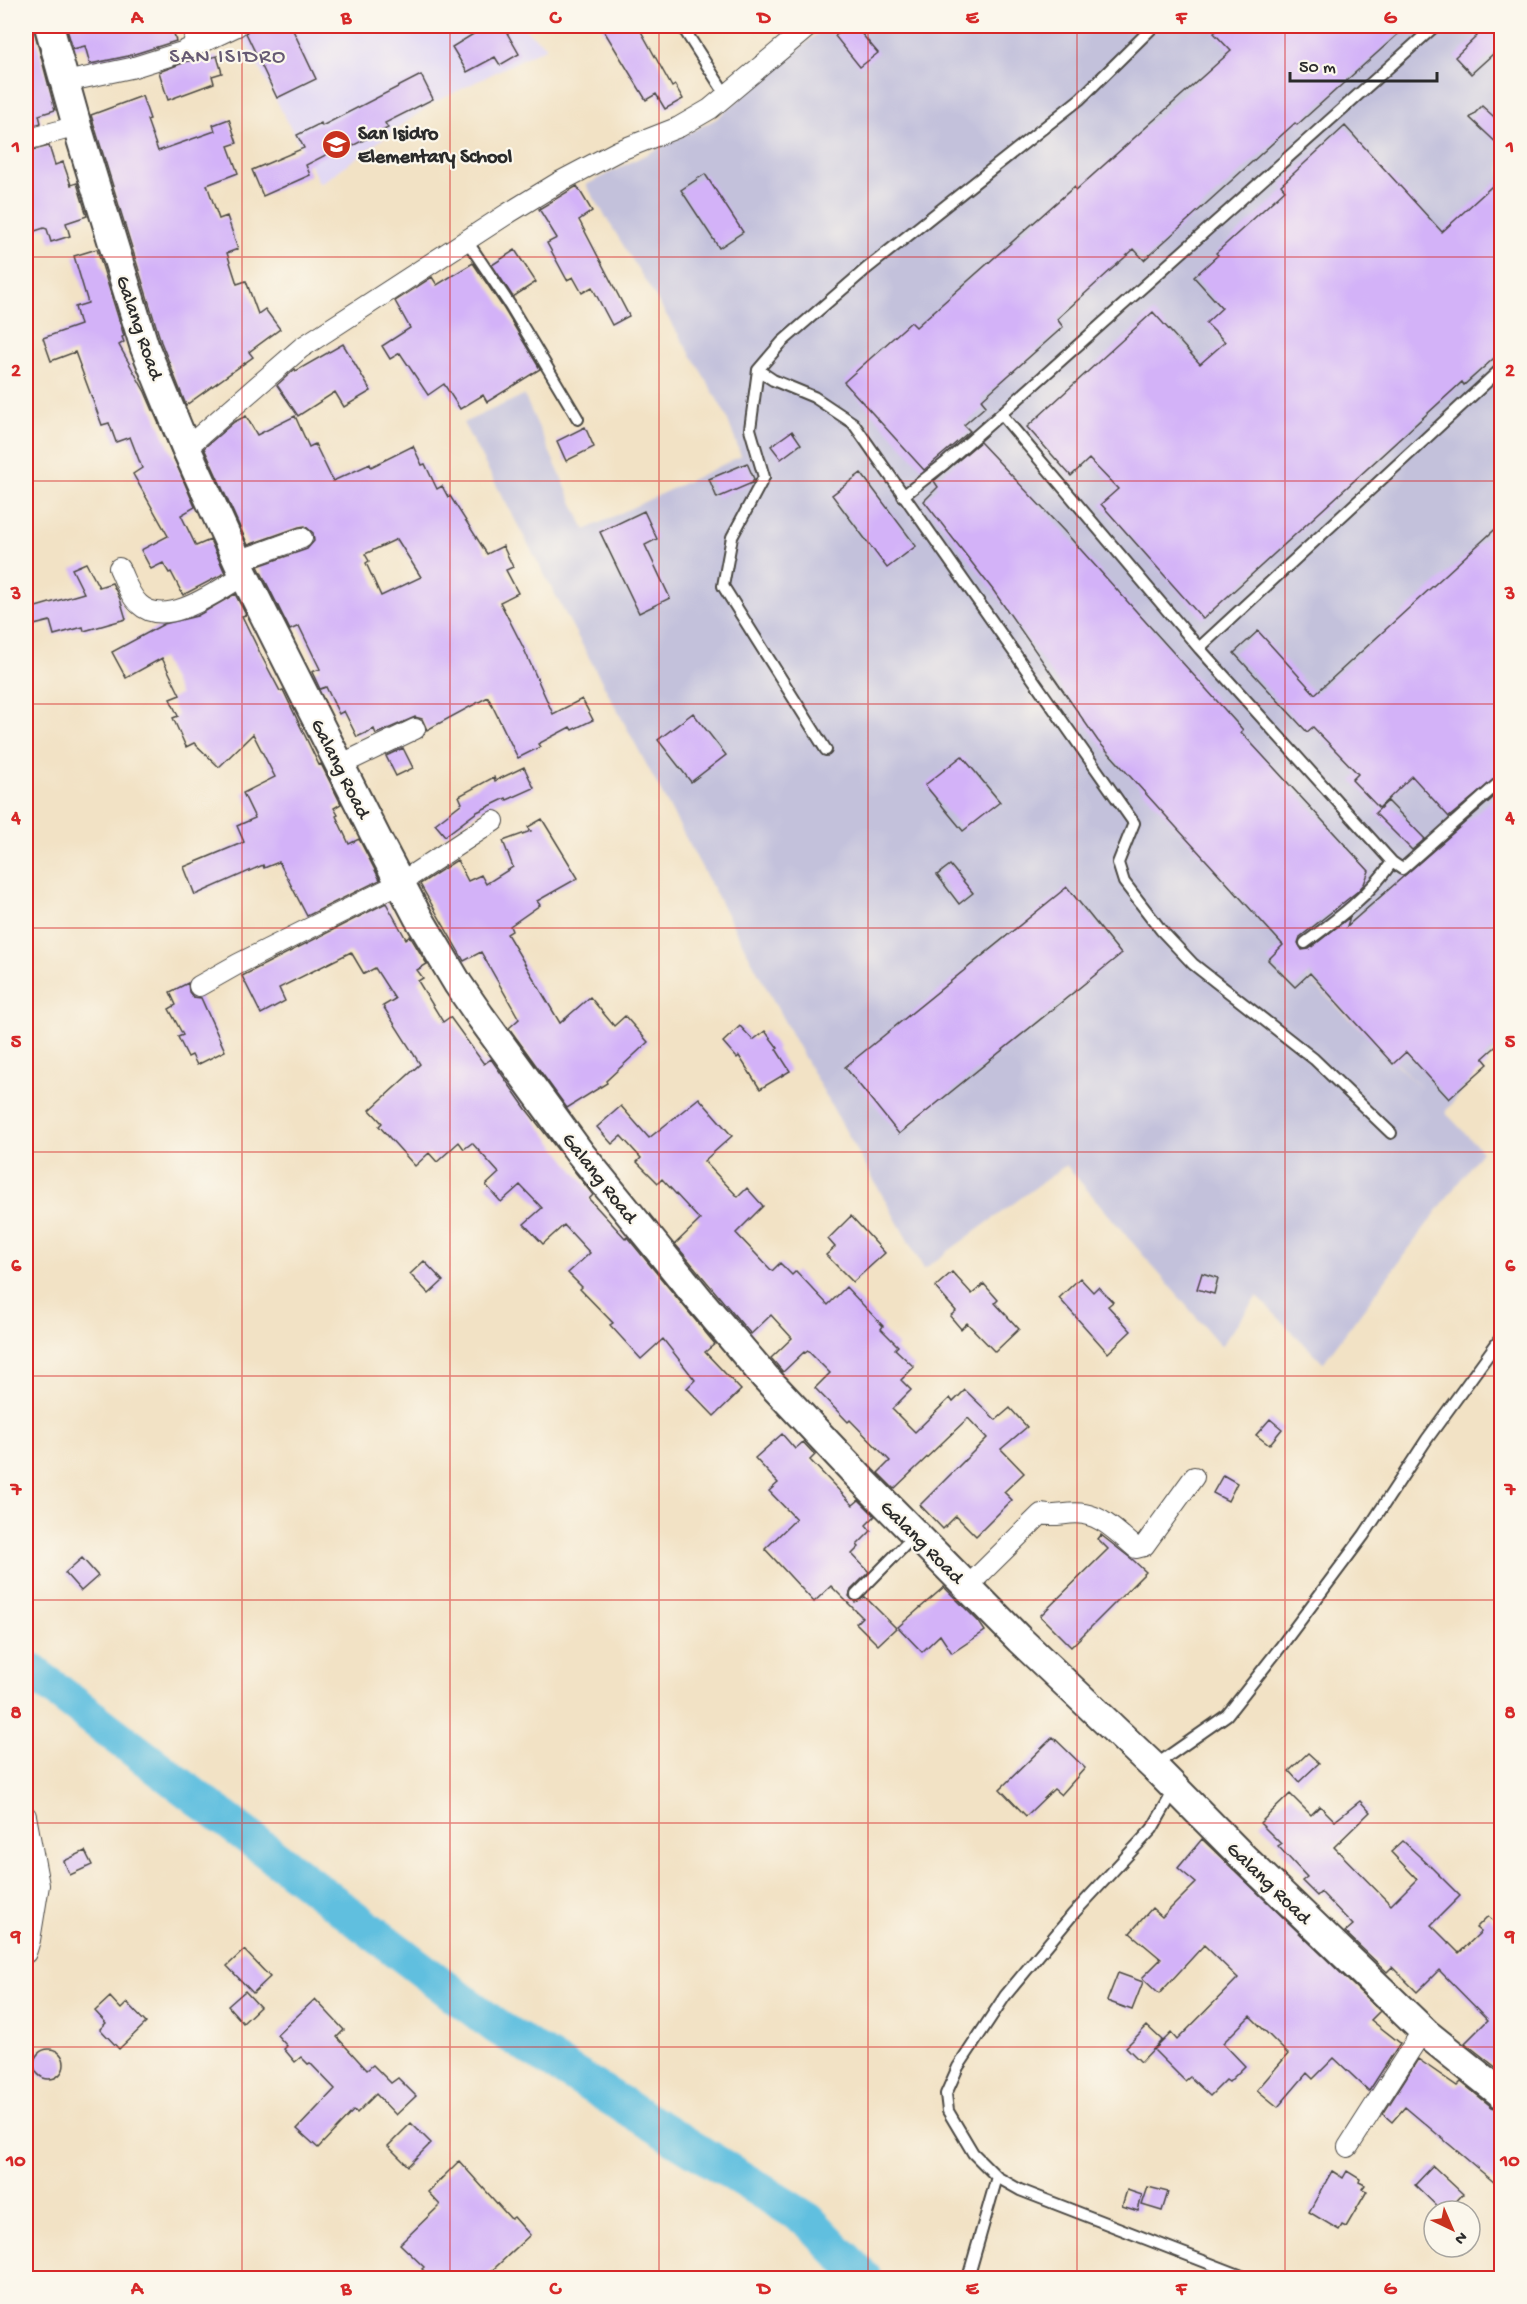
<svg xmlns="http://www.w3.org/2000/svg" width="1527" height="2304" viewBox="0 0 1527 2304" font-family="'Gochi Hand',sans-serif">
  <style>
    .built { fill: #dfd5f5 }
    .industrial { fill: #c3c1db; fill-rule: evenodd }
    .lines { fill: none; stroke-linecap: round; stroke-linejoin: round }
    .river { stroke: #61bfdf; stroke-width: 36 }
    .building { fill: #d3b2f8; fill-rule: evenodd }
    .lane-casing { stroke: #494642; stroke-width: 14 }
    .street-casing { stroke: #494642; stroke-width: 22 }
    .secondary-casing { stroke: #494642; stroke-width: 32 }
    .lane { stroke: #fff; stroke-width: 10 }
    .street { stroke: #fff; stroke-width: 20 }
    .secondary { stroke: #fff; stroke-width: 28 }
    .grid { fill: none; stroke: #d62828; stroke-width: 1.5; stroke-opacity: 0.55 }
    .labels { text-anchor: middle; stroke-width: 4.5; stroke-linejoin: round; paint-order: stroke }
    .poi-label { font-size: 20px; font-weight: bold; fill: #2b2b2b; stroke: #fbf7ec; text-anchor: start }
    .street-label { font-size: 20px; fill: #2b2b2b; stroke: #fbf7ec }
    .quarter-label { font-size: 22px; letter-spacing: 1.5px; fill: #665a73; stroke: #fbf7ec }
    .neatline { fill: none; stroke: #d62828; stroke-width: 2 }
    .grid-label { font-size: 20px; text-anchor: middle; font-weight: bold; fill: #d62828 }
  </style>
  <rect width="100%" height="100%" fill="#fbf7ec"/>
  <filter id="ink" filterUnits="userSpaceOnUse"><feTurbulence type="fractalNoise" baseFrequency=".0167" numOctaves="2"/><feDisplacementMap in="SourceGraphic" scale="12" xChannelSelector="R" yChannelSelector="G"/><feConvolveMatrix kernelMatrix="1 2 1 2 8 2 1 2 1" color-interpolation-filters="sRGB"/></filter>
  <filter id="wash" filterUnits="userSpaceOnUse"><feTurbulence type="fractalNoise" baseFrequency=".008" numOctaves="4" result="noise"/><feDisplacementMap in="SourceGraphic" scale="24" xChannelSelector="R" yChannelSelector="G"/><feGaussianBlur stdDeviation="1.35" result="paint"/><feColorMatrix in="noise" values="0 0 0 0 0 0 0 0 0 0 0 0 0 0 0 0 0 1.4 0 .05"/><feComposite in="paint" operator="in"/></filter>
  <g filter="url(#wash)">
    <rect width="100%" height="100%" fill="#f2e2c5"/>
    <!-- built -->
    <path class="built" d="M237,26H520L547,47L431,104L320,184Z"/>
    <!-- industrial -->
    <path class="industrial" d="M826,26H1501V1044L1445,1112L1482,1151L1323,1363L1257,1296L1221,1346L1066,1165L924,1269L796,1043L463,423L524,395L585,530L741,456L726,415L701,371L586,185L716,119ZM1295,965L1376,1042L1422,1089L1295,966Z"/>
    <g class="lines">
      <!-- river -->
      <path class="river" d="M26,1667L497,2027L808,2220L864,2278"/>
    </g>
    <g id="blocks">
      <!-- building -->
      <path class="building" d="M26,26H33L55,110L39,115L41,123L26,128Z
        M66,26H172L176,41L128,56L90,64L85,46L73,49Z
        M253,26H291L316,79L277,98L246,33L249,28Z
        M477,26H503L519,54L500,65L495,57L467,72L452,47L480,30Z
        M601,26H638L672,87L675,85L683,99L665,109L656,94L646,100Z
        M848,26H855L878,53L860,67L835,36Z
        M1223,26H1407L1297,125L1295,123L1144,260L1134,249L1057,319L1063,327L981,400L986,406L964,425L970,431L924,470L844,382L911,322L916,327L1074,187L1076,190L1231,51L1214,33Z
        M1467,26H1502V63L1493,54L1471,74L1455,57L1477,36Z
        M204,55L206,59L217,56L222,73L212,76L214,83L168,100L159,72Z
        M421,75L433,99L385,123L388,128L338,153L337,149L306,165L310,175L263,196L252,170L304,148L297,135L321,123L322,126Z
        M142,96L150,119L147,120L158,151L215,131L213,125L229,119L237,143L228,146L238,173L207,185L219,219L227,216L238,249L227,253L237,284L246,281L258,314L265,309L280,329L249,352L253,357L186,405L161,342L91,115Z
        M1482,106L1502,124V148L1470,118Z
        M1345,126L1442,232L1502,177V351L1464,385L1462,382L1203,619L1101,504L1118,489L1089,459L1071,476L1027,427L1153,312L1200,364L1225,342L1206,323L1222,308L1194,277L1218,255L1216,253L1285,190L1281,185Z
        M49,146L55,165L63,162L71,185L77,183L87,216L66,223L70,236L51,242L47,229L44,228L26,234V152Z
        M705,174L743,232L719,248L681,190Z
        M577,186L592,211L579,220L629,316L612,325L592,287L582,293L573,277L567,280L547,243L557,238L539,209Z
        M97,249L124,336L122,337L124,342L119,345L145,392L195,507L181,515L196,546L210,540L225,573L183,595L171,572L169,573L163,563L151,569L141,550L168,536L133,474L142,468L130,437L116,442L109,423L102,425L75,352L51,361L43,338L80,325L75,307L88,303L74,256Z
        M515,250L536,282L513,297L492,265Z
        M473,263L504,309L540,369L487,402L483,395L460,409L444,384L428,395L400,353L390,359L382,346L410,328L395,301L432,277L437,285Z
        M343,344L371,391L344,407L335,392L298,416L277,385L295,369L296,371Z
        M246,416L257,435L295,416L309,447L315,444L333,481L370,464L371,467L413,446L422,465L425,464L437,489L442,486L448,497L450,496L487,554L503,546L513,567L506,570L518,593L500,602L523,647L553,714L582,699L593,720L572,730L570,727L538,744L540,747L518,758L488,697L427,730L422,719L415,717L376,734L374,729L357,737L344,711L339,714L326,687L320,689L312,672L320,669L299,626L290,630L258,566L307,549L314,541L313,533L305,526L299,527L248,545L204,448L234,422ZM397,539L421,577L381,596L366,563L369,561L365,554Z
        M585,427L594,447L566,461L557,441Z
        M792,431L801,444L781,459L771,446Z
        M980,442L1064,531L1243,730L1241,732L1369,871L1364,884L1358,891L1300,937L1298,943L1302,950L1309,949L1350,917L1347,926L1502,790V1041L1483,1058L1488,1064L1449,1099L1406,1052L1393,1064L1310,973L1295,987L1268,960L1283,945L1098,741L993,590L924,501L938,487L934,481Z
        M747,463L754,479L752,483L717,498L709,479Z
        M861,473L916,546L887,568L832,495Z
        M644,511L657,539L645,545L670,598L639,613L600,532Z
        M1502,523V773L1449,817L1412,776L1379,808L1352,780L1358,774L1313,727L1307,732L1234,653L1258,631L1315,694Z
        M86,563L99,587L112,583L120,599L126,619L84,631L83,627L54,635L50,621L34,625L29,609L84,593L72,569Z
        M235,594L246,615L242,616L262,657L280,691L283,690L319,765L321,764L341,804L334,808L338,815L336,816L349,844L359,839L380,880L307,916L279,862L264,868L263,865L195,895L184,867L244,842L237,826L255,818L243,793L275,777L253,734L219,767L194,743L186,747L173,718L178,716L170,699L180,695L162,658L126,678L112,652L164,624L197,616Z
        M693,713L726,755L691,782L658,740Z
        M403,748L413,768L396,776L386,756Z
        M962,756L1000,802L963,831L925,785Z
        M524,767L534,788L507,800L506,798L477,812L445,836L435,824L462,803L459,796L494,777L495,781Z
        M1388,801L1425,839L1412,850L1375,813Z
        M542,819L578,878L537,901L540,905L510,926L512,931L507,934L560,1023L590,997L614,1026L625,1016L648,1042L606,1081L607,1083L567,1108L509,1028L519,1019L481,952L464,961L420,884L457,860L468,881L481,875L486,884L513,867L503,841L531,831L528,827Z
        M950,865L973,893L959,904L937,875Z
        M1067,887L1121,954L899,1134L845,1067Z
        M386,903L406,939L410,936L427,964L417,970L423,978L418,981L443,1022L450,1017L484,1064L491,1059L526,1109L593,1195L589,1199L626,1239L627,1237L715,1344L705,1352L741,1390L714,1416L687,1388L695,1380L663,1339L641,1359L610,1325L613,1323L580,1289L582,1287L568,1273L590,1253L564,1225L543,1244L524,1224L542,1208L520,1185L501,1202L486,1185L499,1173L472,1143L464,1149L459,1142L437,1162L429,1153L415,1166L379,1126L382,1123L370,1110L420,1064L383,1006L395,999L375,968L364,974L351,952L279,988L285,1001L261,1014L242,976Z
        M188,983L189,992L193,997L201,998L225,1051L197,1065L192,1055L188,1057L178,1037L183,1035L169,1009L176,1005L170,992Z
        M740,1026L753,1040L765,1031L778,1048L776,1049L790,1071L760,1089L739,1056L737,1058L723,1042Z
        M699,1098L732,1136L704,1161L738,1197L747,1188L763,1206L736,1233L772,1271L780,1263L792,1275L796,1271L828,1305L846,1287L883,1326L881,1329L898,1346L895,1349L914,1367L901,1380L911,1390L892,1409L915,1432L950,1398L953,1402L965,1390L996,1420L1010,1408L1027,1427L1001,1449L1024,1473L1004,1492L1012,1500L976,1536L956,1516L943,1529L920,1505L987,1438L968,1418L894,1489L878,1473L890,1461L850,1420L848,1422L815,1388L830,1373L808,1351L805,1353L804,1352L783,1372L771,1358L792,1338L771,1315L751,1334L742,1324L675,1244L700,1220L662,1179L658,1183L637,1162L641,1158L621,1136L612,1144L597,1127L621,1106L649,1138Z
        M851,1216L885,1253L853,1282L826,1255L835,1247L828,1239Z
        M424,1261L443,1281L429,1294L410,1274Z
        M952,1272L972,1294L984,1284L998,1300L995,1303L1019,1329L995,1352L967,1323L961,1329L950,1316L956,1311L935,1287Z
        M1202,1273L1218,1278L1214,1294L1197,1289Z
        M1080,1278L1093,1292L1098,1287L1113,1302L1108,1306L1131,1331L1108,1353L1059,1298Z
        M1270,1419L1282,1429L1269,1445L1256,1435Z
        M782,1434L795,1449L803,1442L815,1455L810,1460L853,1505L859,1500L875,1516L866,1525L871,1531L857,1545L859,1547L852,1554L869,1572L851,1590L849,1596L855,1602L865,1597L896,1628L878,1645L856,1623L862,1617L831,1586L814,1602L765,1549L796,1519L769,1491L778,1483L755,1458Z
        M1223,1475L1237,1483L1228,1501L1213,1493Z
        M1101,1535L1133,1560L1146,1572L1071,1647L1040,1616L1108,1549L1098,1539Z
        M82,1558L98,1576L81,1591L65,1573Z
        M944,1587L979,1622L985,1631L952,1653L940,1635L922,1652L898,1627Z
        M1053,1737L1085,1768L1061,1795L1054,1789L1026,1816L1000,1789Z
        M1308,1753L1319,1763L1299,1782L1289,1771Z
        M1290,1794L1311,1815L1320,1806L1335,1821L1360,1801L1370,1812L1334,1847L1391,1905L1417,1879L1391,1852L1403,1841L1431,1867L1460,1896L1431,1925L1459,1953L1481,1932L1476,1928L1488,1916L1502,1929V2072L1465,2043L1488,2020L1439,1970L1417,1992L1392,1967L1387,1972L1345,1932L1353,1925L1321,1892L1317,1896L1302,1881L1307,1877L1278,1846L1281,1844L1260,1823Z
        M1202,1839L1380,2011L1371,2020L1400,2043L1369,2091L1334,2058L1313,2079L1307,2073L1278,2107L1257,2090L1288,2054L1250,2016L1223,2043L1245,2066L1229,2082L1226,2080L1210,2096L1190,2077L1185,2081L1154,2050L1171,2033L1177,2040L1238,1978L1204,1945L1159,1994L1142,1978L1161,1959L1130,1933L1152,1908L1162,1917L1196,1883L1178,1868Z
        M85,1851L92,1865L70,1875L64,1861Z
        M244,1950L270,1977L253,1993L227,1966Z
        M1118,1973L1143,1982L1132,2010L1107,2001Z
        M245,1991L260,2007L243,2023L228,2006Z
        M110,1997L121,2009L127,2003L146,2023L119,2049L100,2029L106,2023L95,2011Z
        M315,1999L344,2030L337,2037L367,2070L373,2065L391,2083L398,2078L416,2096L396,2115L376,2094L357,2113L354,2110L318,2148L297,2129L335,2089L310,2063L308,2064L301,2057L295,2062L284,2049L287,2046L277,2035Z
        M1147,2026L1162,2040L1141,2062L1126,2047Z
        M34 2064a15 15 0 1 1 30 0a15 15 0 1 1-30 0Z
        M1418,2059L1457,2086L1461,2082L1492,2107L1502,2110V2189L1405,2107L1392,2122L1383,2114Z
        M411,2123L431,2143L408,2166L388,2146Z
        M459,2161L511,2219L514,2217L530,2235L484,2278H431L422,2269L424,2267L400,2244L440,2205L428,2192Z
        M1433,2166L1463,2194L1447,2211H1442L1415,2185Z
        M1332,2171L1343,2178L1347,2171L1360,2179L1359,2182L1365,2185L1362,2189L1367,2191L1346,2227L1342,2225L1339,2230L1309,2212Z
        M1148,2187L1168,2192L1162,2211L1142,2205Z
        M1127,2190L1142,2195L1138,2211L1122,2206Z"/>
    </g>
  </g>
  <g filter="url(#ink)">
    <use href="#blocks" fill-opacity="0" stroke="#494642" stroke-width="1.5"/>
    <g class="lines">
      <defs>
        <path id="lane" d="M682,26L726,95
          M1435,26L1001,414L1199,648L1392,862L1402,869L1502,780
          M467,241L510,305L578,419
          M758,370L773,380L814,397L853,423L1134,823L1118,863L1124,882L1161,930L1193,964L1314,1059L1391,1133
          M903,496L944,464L1001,414
          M1199,648L1502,368
          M826,750L723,586L732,537L764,477L750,429L758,370L782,342L866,269L1080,99L1154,26
          M1305,943C1336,920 1370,895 1392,862
          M856,1595L916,1534
          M1154,1766L1227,1715L1282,1645L1364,1535L1427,1439L1502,1336
          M1175,1789L1152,1829L1073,1914L1005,1996L958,2067L946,2094L948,2111L973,2153L997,2177L1020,2190L1247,2278
          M968,2278L997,2177"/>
        <path id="street" d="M192,48L198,26
          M65,82L131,68L182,52L237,26
          M26,140L77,126
          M186,448L301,348L507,214L561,181L618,151L679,127L710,109L809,26
          M238,561L302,538
          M119,568C125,580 129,595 139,604C166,630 220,589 244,575
          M340,765L415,729
          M199,986L238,964L400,883L494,821
          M968,1586L1041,1514C1056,1518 1069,1511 1084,1514C1104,1517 1121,1536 1136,1548L1144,1546L1194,1477
          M26,1816L39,1885L30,1940L26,1953
          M1348,2147L1423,2030"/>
        <path id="secondary" d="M49,26L77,126L145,348L186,448L244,575L377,839L418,917L458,984L480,1016L580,1153L702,1303L766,1378L862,1480L1020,1640L1154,1767L1244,1858L1427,2034L1502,2094"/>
      </defs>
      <!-- lane casing -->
      <use href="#lane" class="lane-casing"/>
      <!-- street casing -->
      <use href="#street" class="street-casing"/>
      <!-- secondary casing -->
      <use href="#secondary" class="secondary-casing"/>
      <!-- lane -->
      <use href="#lane" class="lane"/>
      <!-- street -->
      <use href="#street" class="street"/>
      <!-- secondary -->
      <use href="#secondary" class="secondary"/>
    </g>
  </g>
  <!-- grid -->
  <path class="grid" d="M242,26V2278M450,26V2278M659,26V2278M868,26V2278M1077,26V2278M1285,26V2278M26,257H1502M26,481H1502M26,704H1502M26,928H1502M26,1152H1502M26,1376H1502M26,1600H1502M26,1823H1502M26,2047H1502"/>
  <!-- icons -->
  <defs>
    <symbol id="school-disc" viewBox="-11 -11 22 22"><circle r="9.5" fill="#c8321e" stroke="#fbf7ec"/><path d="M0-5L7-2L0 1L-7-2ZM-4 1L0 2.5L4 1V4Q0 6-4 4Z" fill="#fff"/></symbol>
  </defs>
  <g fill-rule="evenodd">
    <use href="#school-disc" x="320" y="128" width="33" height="33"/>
  </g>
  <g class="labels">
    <!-- poi labels -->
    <g class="poi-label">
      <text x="358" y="139">San Isidro<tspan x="358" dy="23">Elementary School</tspan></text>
    </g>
    <!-- street labels -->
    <g class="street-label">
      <text transform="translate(141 327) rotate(71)" y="7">Galang Road</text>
      <text transform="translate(342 768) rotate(63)" y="7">Galang Road</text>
      <text transform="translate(601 1177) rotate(52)" y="7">Galang Road</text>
      <text transform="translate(923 1541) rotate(45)" y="7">Galang Road</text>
      <text transform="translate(1270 1882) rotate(44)" y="7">Galang Road</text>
    </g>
    <!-- quarter labels -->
    <g class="quarter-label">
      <text x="228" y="62">SAN ISIDRO</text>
    </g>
  </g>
  <!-- margin -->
  <rect width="1527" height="2304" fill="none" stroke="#fbf7ec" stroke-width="66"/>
  <!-- north arrow -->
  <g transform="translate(1452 2229) rotate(136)"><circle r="28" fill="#fbf7ec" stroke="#a8a59f" stroke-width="1.5"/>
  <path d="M0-4.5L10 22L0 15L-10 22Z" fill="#c8321e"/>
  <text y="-9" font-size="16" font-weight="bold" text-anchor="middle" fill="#2b2b2b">N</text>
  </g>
  <!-- scale -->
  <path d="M1290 72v9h147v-9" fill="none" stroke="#2b2b2b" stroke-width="3"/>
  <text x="1299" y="72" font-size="18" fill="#2b2b2b" stroke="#fbf7ec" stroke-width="4.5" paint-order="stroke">50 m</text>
  <rect x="33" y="33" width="1461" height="2238" class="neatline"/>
  <g class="grid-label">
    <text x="137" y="23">A</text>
    <text x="346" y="23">B</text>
    <text x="555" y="23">C</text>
    <text x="764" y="23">D</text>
    <text x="972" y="23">E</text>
    <text x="1181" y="23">F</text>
    <text x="1390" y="23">G</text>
    <text x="16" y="152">1</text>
    <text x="1510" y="152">1</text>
    <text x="16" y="376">2</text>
    <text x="1510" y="376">2</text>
    <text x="16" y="599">3</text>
    <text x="1510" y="599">3</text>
    <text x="16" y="823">4</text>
    <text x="1510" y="823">4</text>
    <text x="16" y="1047">5</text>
    <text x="1510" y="1047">5</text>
    <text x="16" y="1271">6</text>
    <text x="1510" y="1271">6</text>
    <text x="16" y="1495">7</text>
    <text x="1510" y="1495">7</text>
    <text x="16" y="1718">8</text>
    <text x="1510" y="1718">8</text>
    <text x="16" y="1942">9</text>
    <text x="1510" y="1942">9</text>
    <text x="16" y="2166">10</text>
    <text x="1510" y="2166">10</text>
    <text x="137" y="2294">A</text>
    <text x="346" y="2294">B</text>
    <text x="555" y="2294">C</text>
    <text x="764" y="2294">D</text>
    <text x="972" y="2294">E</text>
    <text x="1181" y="2294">F</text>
    <text x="1390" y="2294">G</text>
  </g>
</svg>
